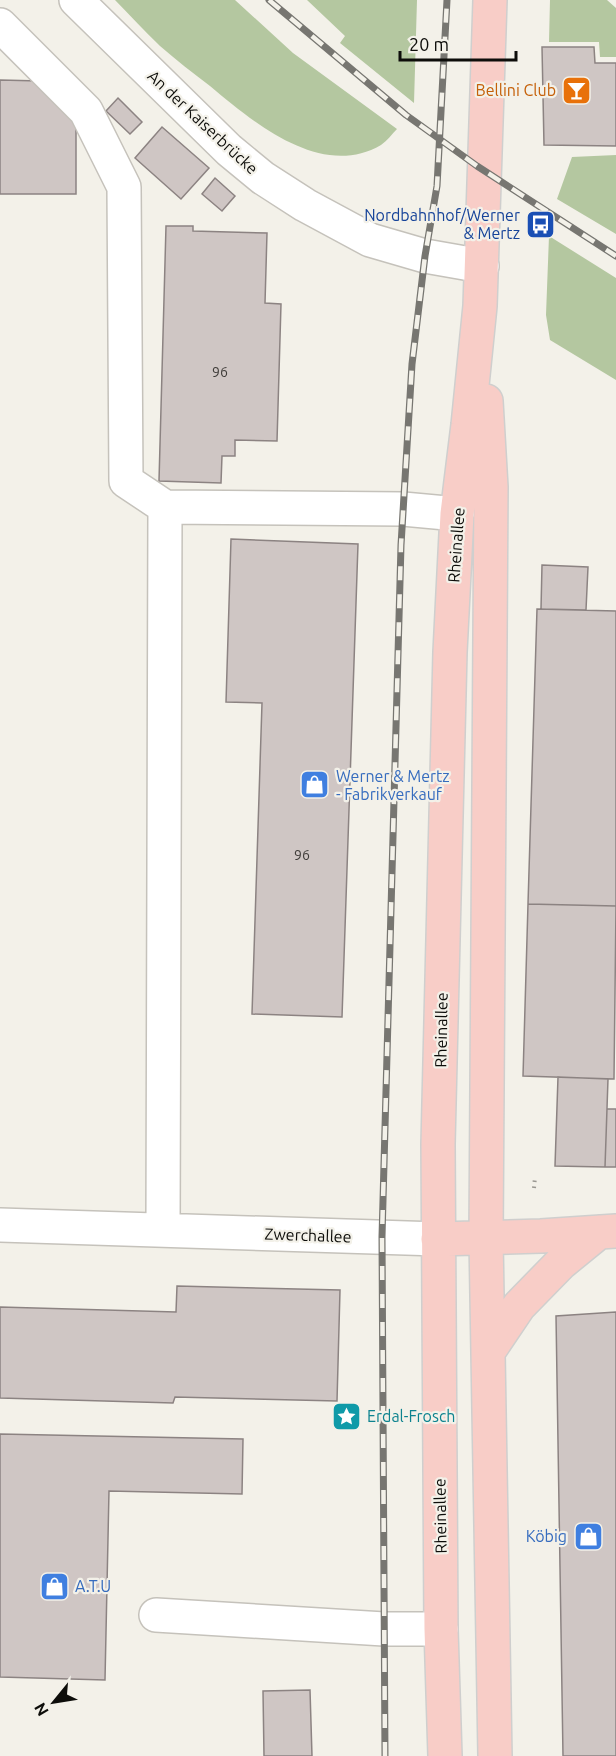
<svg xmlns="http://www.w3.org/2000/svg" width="616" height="1756" viewBox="0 0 616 1756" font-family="Ubuntu,sans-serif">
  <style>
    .green { fill: #b4c7a0 }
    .building { fill: #cfc6c4; stroke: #8c8382; stroke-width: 1.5 }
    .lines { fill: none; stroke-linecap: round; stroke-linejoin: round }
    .minor-casing { stroke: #c5c2bb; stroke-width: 36 }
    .major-casing { stroke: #cfcfce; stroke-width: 36 }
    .path { stroke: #999791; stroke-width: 4; stroke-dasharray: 1.5 4.5; stroke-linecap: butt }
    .minor { stroke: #fff; stroke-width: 33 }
    .major { stroke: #f8cdc7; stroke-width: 33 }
    .rail-casing { stroke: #777671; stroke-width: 7 }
    .rail { stroke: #f3f1e9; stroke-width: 4.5; stroke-dasharray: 14; stroke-linecap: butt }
    .labels { text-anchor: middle; stroke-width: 4.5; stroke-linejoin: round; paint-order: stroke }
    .number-label { font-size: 14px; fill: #3e3b38 }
    .food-label { font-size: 16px; fill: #c56008; stroke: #f3f1e9; text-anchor: end }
    .street-label { font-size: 16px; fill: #0d0d0a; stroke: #f3f1e9 }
    .transit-label { font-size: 16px; fill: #164399; stroke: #f3f1e9; text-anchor: end }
    .shop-label { font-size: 16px; fill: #366cbe; stroke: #f3f1e9; text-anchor: start }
    .culture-label { font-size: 16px; fill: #0d838f; stroke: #f3f1e9; text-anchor: start }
  </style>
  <rect width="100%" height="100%" fill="#f3f1e9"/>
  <!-- green -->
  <path class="green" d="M115,0H235L293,53L397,129C392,134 387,141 381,145C321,180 253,122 210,86C193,73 176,60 160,46C144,31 130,15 115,0Z
    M307,0H417L414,103L340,43L345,36Z
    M550,0H607L616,8V57H600L599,42H549Z
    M616,155V234L557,199L572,157Z
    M549,236L616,278V380L550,340L546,315Z"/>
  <!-- building -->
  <path class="building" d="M542,47H594L595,63H616V146L544,145Z
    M0,80L40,81L76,114V194H0Z
    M118,98L142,122L130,134L106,111Z
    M162,127L209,168L181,199L135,158Z
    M215,178L235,196L222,211L202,194Z
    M166,226H193V231L267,233L265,303L281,304L277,441L235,440V456H222L221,483L159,481Z
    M231,539L358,544L342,1017L252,1014L262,703L226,702Z
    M542,565L588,567L586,610L541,609Z
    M537,609L616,611V906L528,904Z
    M528,904L616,906L614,1079L523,1076Z
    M558,1077L608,1079L605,1167L555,1166Z
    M607,1109H616V1167H605Z
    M177,1286L340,1290L337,1401L175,1397L173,1403L0,1398V1307L176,1312Z
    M616,1312V1756H563L556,1316Z
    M337,1406H355V1426H336Z
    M0,1434L243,1439L242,1494L109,1491L105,1680L0,1677Z
    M310,1690L312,1756H264L263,1691Z"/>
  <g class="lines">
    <defs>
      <path id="minor" d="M76,0L229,150L263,178L305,205L370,240L425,256L482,266
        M0,25L86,111L124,187L126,481L165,507L163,1230
        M165,507L403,509L457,514
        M0,1225L438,1239
        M156,1615L384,1629H441"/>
      <path id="major" d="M486,401L491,487L486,1238L495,1756
        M438,1239L541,1236L616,1231
        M488,1352L519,1306L561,1263L599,1232
        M445,1756L441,1629L438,1144L450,652L457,514L468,425L480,306L490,0"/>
    </defs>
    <!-- minor casing -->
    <use href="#minor" class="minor-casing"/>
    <!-- major casing -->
    <use href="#major" class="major-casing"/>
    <!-- path -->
    <path class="path" d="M534,1188L535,1177"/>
    <!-- minor -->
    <use href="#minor" class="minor"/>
    <!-- major -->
    <use href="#major" class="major"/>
    <defs>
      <path id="rail" d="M269,0L406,115L477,166L616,256
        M385,1756L382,1237L401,545L412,364L425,256L437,186L447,0"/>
    </defs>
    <!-- rail casing -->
    <use href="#rail" class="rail-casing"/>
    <!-- rail -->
    <use href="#rail" class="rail"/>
  </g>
  <!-- icons -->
  <defs>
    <symbol id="bar-square" viewBox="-11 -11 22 22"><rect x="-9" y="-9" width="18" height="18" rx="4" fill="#e8710a" stroke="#f3f1e9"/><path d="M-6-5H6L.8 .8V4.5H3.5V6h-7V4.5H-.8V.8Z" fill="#fff"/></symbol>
    <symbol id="bus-square" viewBox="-11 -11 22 22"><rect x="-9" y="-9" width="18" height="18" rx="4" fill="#1a4fb4" stroke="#f3f1e9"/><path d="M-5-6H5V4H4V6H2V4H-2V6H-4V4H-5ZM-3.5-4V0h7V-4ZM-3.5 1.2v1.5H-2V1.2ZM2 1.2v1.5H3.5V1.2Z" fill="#fff"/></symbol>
    <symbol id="shop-square" viewBox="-11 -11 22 22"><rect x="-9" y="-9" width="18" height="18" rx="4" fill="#3f7fe0" stroke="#f3f1e9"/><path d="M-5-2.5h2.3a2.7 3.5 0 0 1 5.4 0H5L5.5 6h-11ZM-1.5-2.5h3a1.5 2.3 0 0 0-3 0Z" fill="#fff"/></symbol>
    <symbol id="sight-square" viewBox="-11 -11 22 22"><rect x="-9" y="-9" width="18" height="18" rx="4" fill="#0f9aa8" stroke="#f3f1e9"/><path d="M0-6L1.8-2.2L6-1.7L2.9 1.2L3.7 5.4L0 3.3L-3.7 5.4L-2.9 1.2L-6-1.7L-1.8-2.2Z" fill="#fff"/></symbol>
  </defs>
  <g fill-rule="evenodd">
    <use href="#bar-square" x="560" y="74" width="33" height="33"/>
    <use href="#bus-square" x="524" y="208" width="33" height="33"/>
    <use href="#shop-square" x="298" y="768" width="33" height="33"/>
    <use href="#sight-square" x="330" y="1400" width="33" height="33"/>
    <use href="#shop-square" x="572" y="1520" width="33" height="33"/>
    <use href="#shop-square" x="38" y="1570" width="33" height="33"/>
  </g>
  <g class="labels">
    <!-- number labels -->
    <g class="number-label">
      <text x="220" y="377">96</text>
      <text x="302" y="860">96</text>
    </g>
    <!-- food labels -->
    <g class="food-label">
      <text x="556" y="96">Bellini Club</text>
    </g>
    <!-- street labels -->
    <g class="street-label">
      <text transform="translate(203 122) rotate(43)" y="6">An der Kaiserbrücke</text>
      <text transform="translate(456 545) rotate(-86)" y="6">Rheinallee</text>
      <text transform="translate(441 1030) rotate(-89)" y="6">Rheinallee</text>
      <text transform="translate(308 1235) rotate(2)" y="6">Zwerchallee</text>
      <text transform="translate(440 1516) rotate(-91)" y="6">Rheinallee</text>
    </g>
    <!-- transit labels -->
    <g class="transit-label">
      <text x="520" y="221">Nordbahnhof/Werner<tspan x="520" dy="18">&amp; Mertz</tspan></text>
    </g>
    <!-- shop labels -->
    <g class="shop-label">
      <text x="336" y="782">Werner &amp; Mertz<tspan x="336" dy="18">- Fabrikverkauf</tspan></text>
      <text x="567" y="1542" text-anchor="end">Köbig</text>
      <text x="75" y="1592">A.T.U</text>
    </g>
    <!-- culture labels -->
    <g class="culture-label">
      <text x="367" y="1422">Erdal-Frosch</text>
    </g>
  </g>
  <!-- north arrow -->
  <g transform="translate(54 1702) rotate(240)" stroke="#f3f1e9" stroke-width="4.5" paint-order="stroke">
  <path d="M0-4.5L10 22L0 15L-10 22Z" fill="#0d0d0a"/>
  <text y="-9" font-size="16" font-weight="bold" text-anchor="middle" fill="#0d0d0a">N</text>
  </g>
  <!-- scale -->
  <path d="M400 51v9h116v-9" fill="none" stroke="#0d0d0a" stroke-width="3"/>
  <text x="409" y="51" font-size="18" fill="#0d0d0a" stroke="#f3f1e9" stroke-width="4.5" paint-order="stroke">20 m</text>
</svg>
